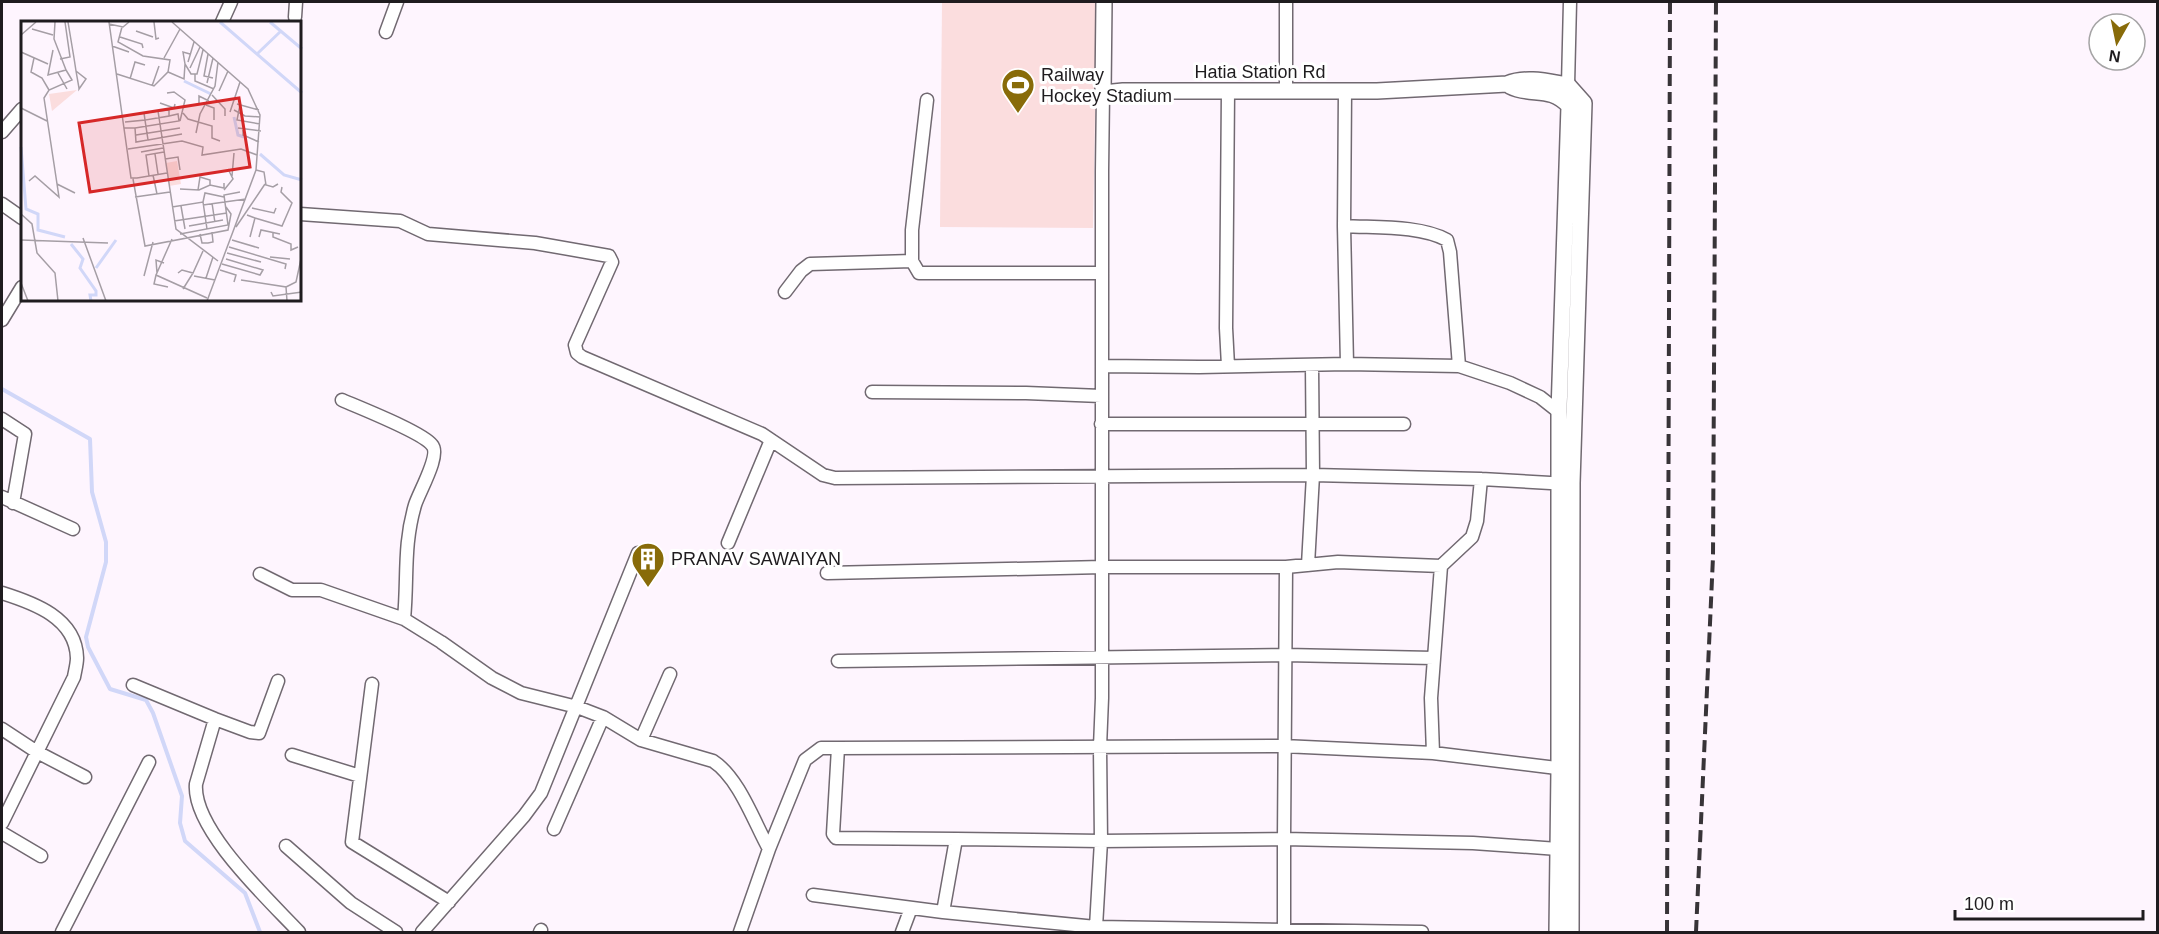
<svg xmlns="http://www.w3.org/2000/svg" width="2159" height="934" viewBox="0 0 2159 934" font-family="Helvetica,sans-serif">
  <style>
    .green { fill: #fbddde }
    .lines { fill: none; stroke-linecap: round; stroke-linejoin: round }
    .stream { stroke: #d1d7f8; stroke-width: 4 }
    .minor-casing { stroke: #716971; stroke-width: 15 }
    .tertiary-casing { stroke: #716971; stroke-width: 18 }
    .minor { stroke: #fff; stroke-width: 12 }
    .tertiary { stroke: #fff; stroke-width: 15 }
    .rail { stroke: #383438; stroke-width: 4; stroke-dasharray: 12 6; stroke-linecap: butt }
    .labels { text-anchor: middle; stroke-width: 6; stroke-linejoin: round; paint-order: stroke }
    .street-label { font-size: 18px; fill: #1f1c1f; stroke: #fff }
    .poi-label { font-size: 18px; fill: #1f1c1f; stroke: #fff; text-anchor: start }
    .inset-river { fill: none; stroke: #d1d7f8; stroke-width: 3 }
    .inset-road { fill: none; stroke: #a59ea5; stroke-width: 1.5 }
    .view { fill: #d62828; fill-opacity: 0.15; stroke: #d62828; stroke-width: 3 }
    .inset-edge { fill: none; stroke: #1f1c1f; stroke-width: 3 }
  </style>
  <rect width="100%" height="100%" fill="#fef5fe"/>
  <!-- green -->
  <path class="green" d="M942,2H1097L1093,228L940,227Z"/>
  <g class="lines">
    <!-- stream -->
    <path class="stream" d="M2,389L90,439L92,492L106,542V562L86,637L88,647L110,689L146,700L153,713L182,796L180,823L185,841L245,893L260,932"/>
    <defs>
      <path id="minor" d="M295,17L296,2
        M222,22L231,2
        M386,32L397,2
        M1568,85L1570,2
        M1228,91L1226,328L1228,366
        M1286,91V2
        M1103,93L1102,171V698L1100,747L1101,841L1096,927L1422,932
        M927,100L912,230V261L919,273H1102
        M2,132L22,109
        M2,204L22,218
        M300,214L400,221L428,234L535,243L609,256L612,262L575,345L577,353L582,357L762,434L823,475L835,478L1313,475L1481,479L1568,484
        M1344,226C1376,228 1419,225 1447,240L1450,252L1459,366
        M785,292L801,271L810,264L912,261
        M2,320L22,287
        M1347,364L1459,366L1510,383L1540,397L1559,412
        M1102,366L1199,367L1347,364L1344,226L1345,91
        M872,392L1026,393L1101,396
        M342,400C360,408 422,432 432,445C441,455 419,492 415,505C403,546 408,578 404,619L441,642L492,678L521,693L577,707L603,717L641,740L713,761C739,778 754,822 769,849
        M2,419L25,434L13,503
        M1101,424H1404
        M2,497L73,529
        M728,543L771,440
        M1308,565L1313,475L1312,366
        M1441,566L1472,537L1477,521L1481,479
        M827,573L1103,567H1286
        M260,574L292,590H321L404,619
        M2,593C34,603 76,618 77,658C77,664 75,671 74,677L2,823
        M838,661L1285,655L1434,658
        M372,684L352,842L449,902
        M133,685L215,719L250,732L259,733L278,681
        M215,719L196,784C192,829 269,900 299,932
        M2,729L37,752L85,777
        M641,740L670,674
        M292,755L360,776
        M554,829L603,717
        M2,833L41,856
        M956,839L836,838L833,834L838,748L1283,746L1433,753
        M286,846L351,903L396,932
        M813,895L943,912
        M1096,927L943,912L956,839L1101,841L1284,839L1286,567L1338,562L1441,566L1431,698L1433,753L1565,769
        M1284,930V839L1473,843L1558,849
        M62,932L149,762
        M422,932L524,816L541,793L638,553
        M540,932L541,930
        M740,932L769,849L805,760L821,748H838
        M902,932L911,908"/>
      <path id="tertiary" d="M1104,2L1103,93L1123,91H1377L1507,84C1526,76 1549,82 1568,85L1584,103L1572,483L1571,932
        M1510,86C1531,97 1550,85 1569,106L1559,412V769L1557,932"/>
    </defs>
    <!-- minor casing -->
    <use href="#minor" class="minor-casing"/>
    <!-- tertiary casing -->
    <use href="#tertiary" class="tertiary-casing"/>
    <!-- minor -->
    <use href="#minor" class="minor"/>
    <!-- tertiary -->
    <use href="#tertiary" class="tertiary"/>
    <!-- rail -->
    <path class="rail" d="M1667,932L1670,2
      M1696,932L1713,557L1716,2"/>
  </g>
  <!-- icons -->
  <defs>
    <symbol id="stadium-pin" viewBox="-11 -11 22 30"><path d="M0 17L-7.5 6A9.5 9.5 0 1 1 7.5 6Z" fill="#886b09" stroke="#fff"/><path d="M0-5a6.5 5 0 1 0 0 10a6.5 5 0 1 0 0-10ZM-3.5-1.8h7v3.6h-7Z" fill="#fff"/></symbol>
    <symbol id="building-pin" viewBox="-11 -11 22 30"><path d="M0 17L-7.5 6A9.5 9.5 0 1 1 7.5 6Z" fill="#886b09" stroke="#fff"/><path d="M-4-6H4V6H1V3H-1V6H-4ZM-2.5-4.3h1.7v1.8h-1.7ZM.8-4.3h1.7v1.8H.8ZM-2.5-1h1.7V.8h-1.7ZM.8-1h1.7V.8H.8Z" fill="#fff"/></symbol>
  </defs>
  <g fill-rule="evenodd">
    <use href="#stadium-pin" x="999" y="66" width="38" height="52"/>
    <use href="#building-pin" x="629" y="540" width="38" height="52"/>
  </g>
  <g class="labels">
    <!-- street labels -->
    <g class="street-label">
      <text x="1260" y="78">Hatia Station Rd</text>
    </g>
    <!-- poi labels -->
    <g class="poi-label">
      <text x="1041" y="81">Railway<tspan x="1041" dy="21">Hockey Stadium</tspan></text>
      <text x="671" y="565">PRANAV SAWAIYAN</text>
    </g>
  </g>
  <!-- overview -->
  <g transform="translate(21 21)">
    <rect width="280" height="280" fill="#fef5fe"/>
    <path d="M56,69L31,90L28,73ZM156,140L160,163L148,165L145,142Z" fill="#fbddde"/>
    <path class="inset-river" d="M199,1L281,72M249,1L281,28M236,33L260,10M163,60L190,73M213,96L217,114L223,116M0,126L5,188L17,193V209L44,216M239,133L263,154L281,159M50,223L62,238L59,247L75,270V274H69L70,280M75,247L95,219"/>
    <path class="inset-road" d="M34,1L33,18L45,49M47,1L53,37L55,50L58,67V68L65,58L55,50M88,1L110,157H116M133,1L135,18L138,17M151,1L227,68L239,94L235,149L186,280M88,3L102,6L108,1M101,6L97,21L122,35L149,39L147,51M11,8L32,14M115,10L132,16M0,14L15,1M99,16L121,23L122,27M91,25L108,31M0,31L27,43M169,33L162,31L164,43L170,53H176L182,29M187,33L183,55L192,57M13,37L10,51L21,57L28,69M143,37L159,8M39,38L49,36L44,1M167,41L173,21M169,47L179,26M37,52L46,68M96,53L133,65L147,51L163,58L164,43M174,53V60L193,68M109,58L114,41L124,44M186,62L192,37M131,65L138,45M198,70L207,50M146,72L153,71L164,79L159,100M191,74L204,88V95M139,82L153,87L154,83M178,83V75L188,80M216,83L238,89M185,84L193,87V99M219,84L216,99L239,103M0,87L26,100M213,89L224,95L239,96M209,91L219,61M162,92L167,98L191,105V117L199,120M103,95L137,90L155,208L197,240M104,101L124,99L123,92M103,107H114L115,121L127,119L124,99L148,95V89L137,90M114,107L158,100L157,93L148,95M217,107L240,110M222,109V114L238,121M175,112L179,93L194,65L197,41M115,114L159,107M127,119L161,113M107,128L161,120L182,126L181,134L220,128L236,134M120,131L142,127M134,133L137,153M144,138L157,136L159,149M235,149L243,151L245,164L252,166L257,163M132,154L136,173M128,155L125,134L143,131M211,155L213,132M116,157L146,152M112,158L124,225L207,209L210,193L205,186M8,160L14,155L38,176L23,77L28,69L51,59L45,49L27,54L32,29M36,163L54,172M159,168L178,169L189,164L203,167V162M177,169L179,156L189,159V164M203,169L212,158L207,148M114,176L149,171M182,181L184,172L203,176M191,182L194,202M182,184L225,178M160,185L164,208M151,186L182,181L186,208M231,187L253,192L255,187M0,193L11,203L16,232L34,252L37,280M226,194L234,197L229,216M234,197L261,205L271,182L260,171L261,166M153,200L206,192M168,205L202,199M215,206L244,163M252,211V216L270,223V229L277,226M159,213L207,204L203,174L219,171M179,213L181,222H187L192,221L191,211M238,216L240,209L259,213M62,217L85,280M151,218L135,254L186,277M0,219L87,222M211,219L238,227M208,226L265,243L264,248M206,232L240,241M249,236L269,238M201,243L239,254L242,249L205,238M199,249L215,254L213,261M136,252L135,239L143,242M157,252L161,249L172,252L182,230M135,254L133,263L147,266M123,255L132,221M173,255L194,259M185,257L192,236M220,259L265,266L266,280M0,262L7,280M265,266L275,261L280,238M162,268L172,252M250,271L252,275L281,271"/>
    <path class="view" d="M218,77L229,146L69,171L58,102Z"/>
    <rect width="280" height="280" class="inset-edge"/>
  </g>
  <!-- border -->
  <rect width="2159" height="934" fill="none" stroke="#1f1c1f" stroke-width="6"/>
  <!-- north arrow -->
  <g transform="translate(2117 42) rotate(189)"><circle r="28" fill="#ffffff" stroke="#a5a4a5" stroke-width="1.5"/>
  <path d="M0-4.5L10 22L0 15L-10 22Z" fill="#886b09"/>
  <text y="-9" font-size="16" font-weight="bold" text-anchor="middle" fill="#1f1c1f">N</text>
  </g>
  <!-- scale -->
  <path d="M1955 910v9h188v-9" fill="none" stroke="#1f1c1f" stroke-width="3"/>
  <text x="1964" y="910" font-size="18" fill="#1f1c1f" stroke="#ffffff" stroke-width="4.5" paint-order="stroke">100 m</text>
</svg>
